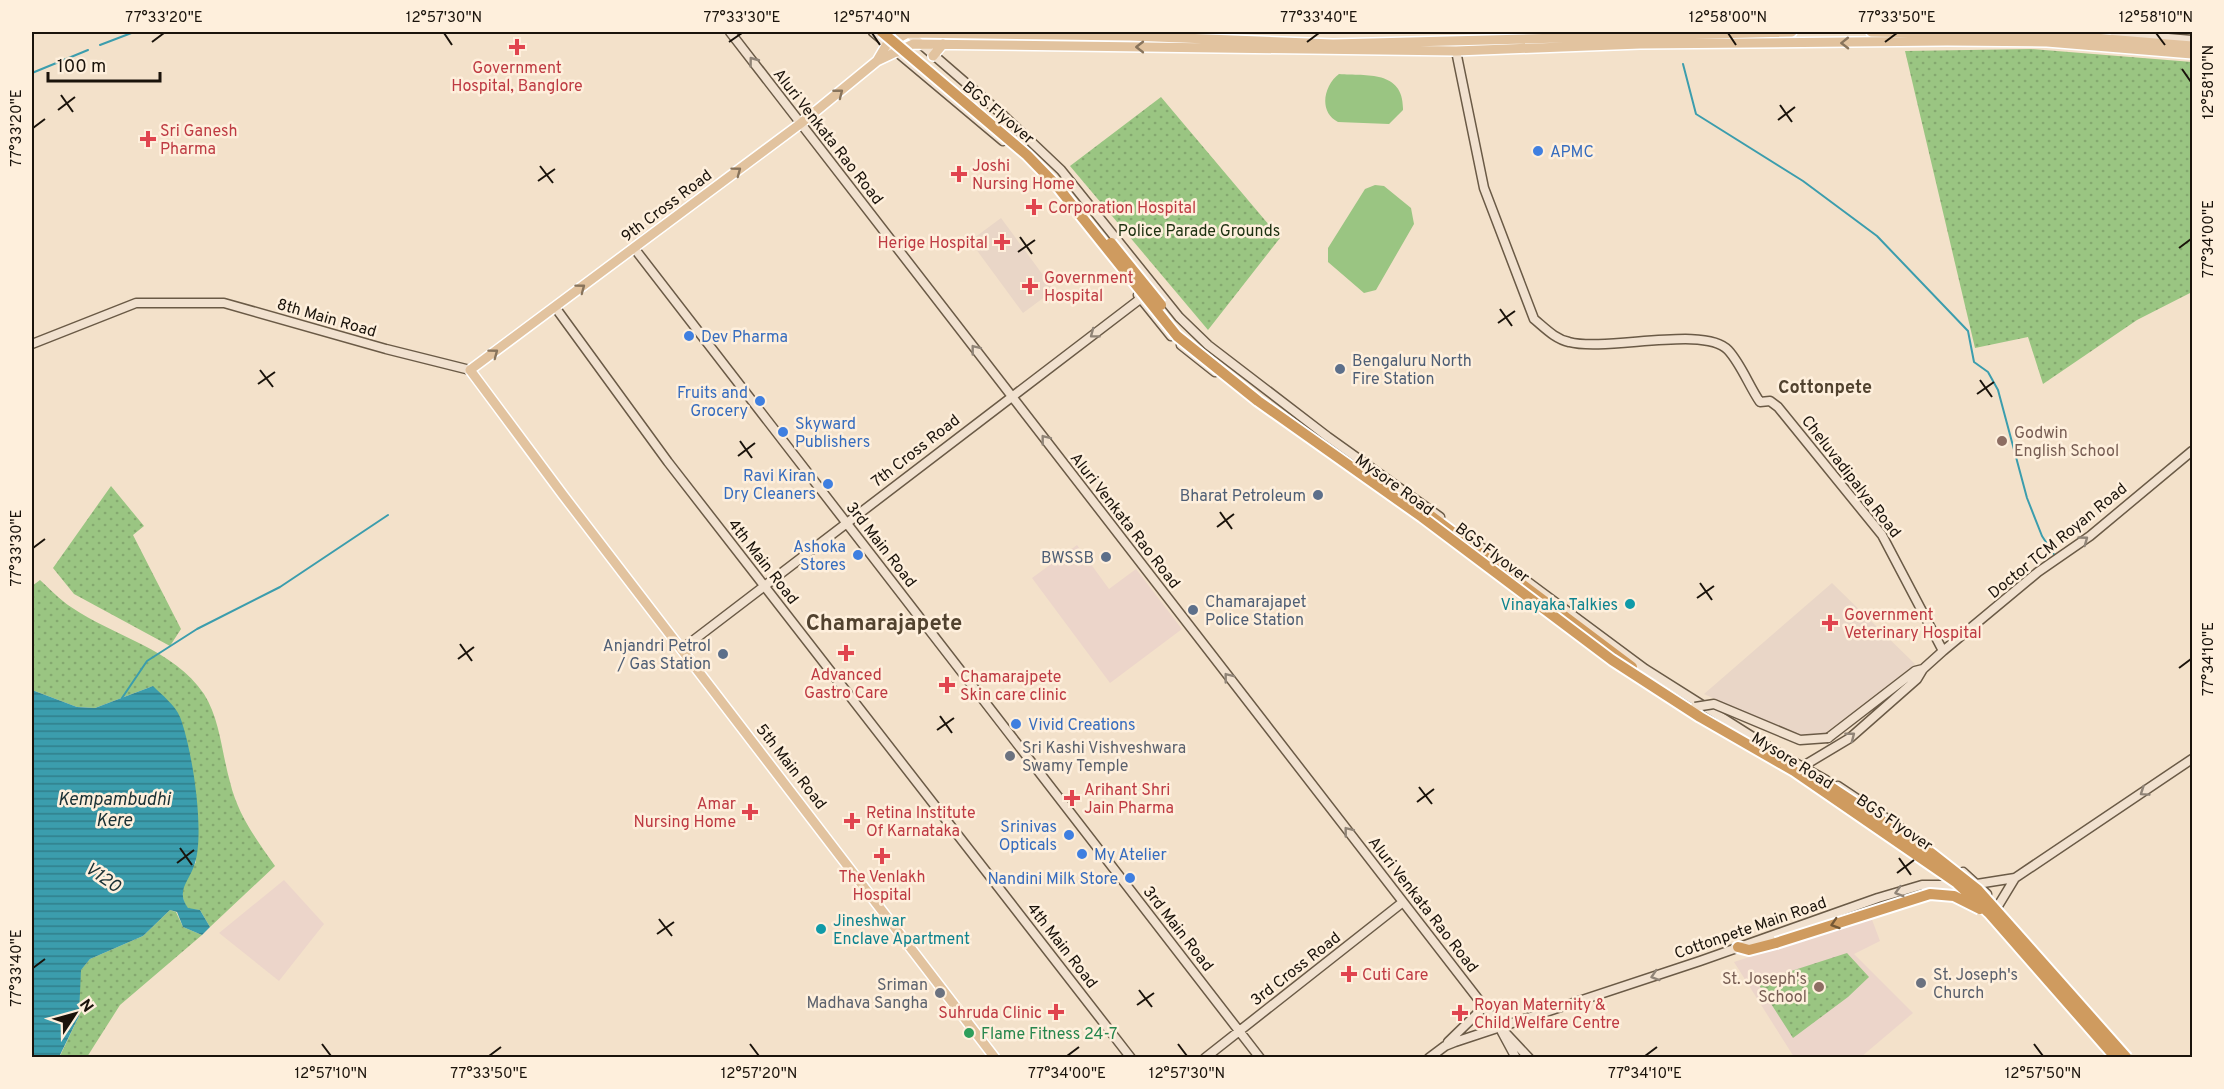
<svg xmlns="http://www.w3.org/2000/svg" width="2224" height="1089" viewBox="0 0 2224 1089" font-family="Overpass,sans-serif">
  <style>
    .education { fill: #ecd5ca }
    .medical { fill: #e9d6c7 }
    .grass { fill: url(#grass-dots) }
    .pitch { fill: #9ac582 }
    .water { fill: url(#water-rules) }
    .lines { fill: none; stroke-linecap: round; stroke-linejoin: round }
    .stream { stroke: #3b9dad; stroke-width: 2 }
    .secondary-casing { stroke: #6a5a46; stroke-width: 11 }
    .primary-casing { stroke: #fff; stroke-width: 12 }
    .highway-casing { stroke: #fff; stroke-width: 14 }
    .secondary { stroke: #f1e1cf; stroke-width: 8 }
    .primary { stroke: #e2c39f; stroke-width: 9 }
    .highway { stroke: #cf9b5f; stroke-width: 10 }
    .secondary-bridge-casing { stroke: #6a5a46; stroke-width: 11; stroke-linecap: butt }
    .highway-bridge-casing { stroke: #fff; stroke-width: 14; stroke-linecap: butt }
    .secondary-bridge { stroke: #f1e1cf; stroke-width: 8 }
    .highway-bridge { stroke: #cf9b5f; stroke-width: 10 }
    .oneway { stroke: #88745c }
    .oneway2 { stroke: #908477 }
    .oneway3 { stroke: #745735 }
    .ticks { fill: none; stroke: #1a130b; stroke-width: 2 }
    .health-dot { fill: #e0444e; stroke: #feefdc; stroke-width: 2 }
    .shop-dot { fill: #3f7fe0; stroke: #feefdc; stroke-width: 2 }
    .service-dot { fill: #5c6f8a; stroke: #feefdc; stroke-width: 2 }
    .education-dot { fill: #8d6e63; stroke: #feefdc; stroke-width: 2 }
    .culture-dot { fill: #0f9aa8; stroke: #feefdc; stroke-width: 2 }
    .worship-dot { fill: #6b7280; stroke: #feefdc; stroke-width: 2 }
    .leisure-dot { fill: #2e9e5b; stroke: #feefdc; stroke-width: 2 }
    .labels { text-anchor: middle; stroke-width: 5; stroke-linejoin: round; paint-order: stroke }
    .health-label { font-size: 16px; fill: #be3a42; stroke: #feefdc; text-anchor: start }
    .street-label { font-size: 16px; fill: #1a130b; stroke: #feefdc }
    .shop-label { font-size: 16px; fill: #366cbe; stroke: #feefdc; text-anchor: start }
    .park-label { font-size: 16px; fill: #1c3010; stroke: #feefdc }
    .service-label { font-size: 16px; fill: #4e5e75; stroke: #feefdc; text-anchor: end }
    .education-label { font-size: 16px; fill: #785e54; stroke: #feefdc; text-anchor: start }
    .culture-label { font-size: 16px; fill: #0d838f; stroke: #feefdc; text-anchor: end }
    .worship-label { font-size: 16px; fill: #5b616d; stroke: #feefdc; text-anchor: start }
    .leisure-label { font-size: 16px; fill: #27864d; stroke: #feefdc; text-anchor: start }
    .neighbourhood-label { font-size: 18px; font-weight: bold; fill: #51422f; stroke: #feefdc }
    .water-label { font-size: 18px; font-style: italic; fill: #193034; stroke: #feefdc }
    .district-label { font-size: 22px; font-weight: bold; fill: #51422f; stroke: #feefdc }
    .neatline { fill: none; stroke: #1a130b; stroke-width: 2 }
    .ticks-label { font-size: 15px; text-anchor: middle; fill: #1a130b }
  </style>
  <defs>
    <pattern id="grass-dots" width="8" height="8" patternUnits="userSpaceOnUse" patternTransform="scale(1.5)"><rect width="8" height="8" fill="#9ac582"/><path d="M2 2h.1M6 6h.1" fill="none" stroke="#84a86f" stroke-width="1.8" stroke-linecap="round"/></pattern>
    <pattern id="water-rules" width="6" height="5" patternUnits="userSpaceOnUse" patternTransform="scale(1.5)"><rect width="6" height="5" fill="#3b9dad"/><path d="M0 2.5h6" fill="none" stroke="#317f8b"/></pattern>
  </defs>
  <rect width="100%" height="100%" fill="#f3e1ca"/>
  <!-- education -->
  <path class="education" d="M1077,545L1109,589L1136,569L1182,629L1110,683L1032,578Z
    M284,880L324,924L279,981L219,933Z
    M1871,917L1880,941L1854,954L1913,1013L1861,1057H1794L1734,962Z"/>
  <!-- medical -->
  <path class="medical" d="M1001,218L1054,290L1023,313L970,241Z
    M1832,583L1915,664L1825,733L1796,736L1704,694Z"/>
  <!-- grass -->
  <path class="grass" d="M2031,49L2192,62V292L2137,320L2043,384L2028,337L1975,348L1905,51Z
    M1161,97L1280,238L1208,330L1070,166Z
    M111,486L144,526L133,535L181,629L170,646L74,594L53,568Z
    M40,580C50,589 60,600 71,607C113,636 174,649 204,694C220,719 222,754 230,782C238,815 256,839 275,866L210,927L200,910L188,909C176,892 187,878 196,862L153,686L95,708L77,707L32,690V586Z
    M170,910L176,912L183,927L202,935L120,1005L87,1057L59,1058L79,1016L80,971L90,959L143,936Z
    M1847,953L1869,977L1848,997L1793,1038L1757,982Z"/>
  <!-- pitch -->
  <path class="pitch" d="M1339,74C1367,76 1404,70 1403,110L1389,124L1338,122C1318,112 1324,85 1339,74Z
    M1375,185L1384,186L1411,208L1414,224L1376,290L1364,293L1328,262V248L1365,189Z"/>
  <!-- water -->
  <path class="water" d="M153,686C162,695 175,705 180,717C192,748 205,831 195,863C190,881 175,890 188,908L200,910L210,927L202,935L183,927L177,912L170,910L143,936L90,959L81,970L79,1016L59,1057H32V690L77,707L95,708Z"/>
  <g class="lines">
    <!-- stream -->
    <path class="stream" d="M100,45L134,32
      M1683,64L1696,114L1803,181L1877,236L1968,331L1974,362L1988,372L1998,390L2027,498L2042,536L2055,556
      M32,73L88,50
      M122,698L147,661L197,629L280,587L388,515"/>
    <defs>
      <path id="secondary" d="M730,32L1499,1026L1529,1058
        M873,32L1003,141
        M907,32L1004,116L1061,170L1179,317L1208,345L1328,437L1440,517
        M2111,39L2120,34L2192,40
        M1456,51L1484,188L1534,319C1545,328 1555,339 1569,342C1606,352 1705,325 1728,350C1741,364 1749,386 1760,402L1770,401L1778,407L1882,535L1943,651
        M634,248L1260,1058
        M1138,295L1171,336
        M555,307L668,462L1131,1058
        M32,344L136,303H224L386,349L470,370
        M1181,345L1215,372
        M1462,533L1645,669L1783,756L1826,780
        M682,649L1144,296
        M1828,738L1915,671L1923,669
        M1800,768L1850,738L1917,679L1923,669L1943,651L2038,572L2090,536L2192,451
        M1838,786L1904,830
        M1963,872L1987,894
        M1977,884L2015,878L2192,759
        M1998,906L2015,878
        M1502,1032L1516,1058
        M1448,1042L1484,1007
        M1205,1058L1403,902
        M1429,1058L1445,1046L1455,1042L1700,961L1878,898L1922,885H1962"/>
      <path id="primary" d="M1871,32L2070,36L2192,46
        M933,56L943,44
        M877,61L887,44L908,33L1130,36L1333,44L1792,32
        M995,1058L563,495L470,370L800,124L877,61L913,44L1456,51L1640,44L1947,41L2047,42L2192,54"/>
      <path id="highway" d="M1431,516L1632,667
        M1738,947L1749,950L1776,943"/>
    </defs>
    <!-- secondary casing -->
    <use href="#secondary" class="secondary-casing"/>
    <!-- primary casing -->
    <use href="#primary" class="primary-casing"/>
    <!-- highway casing -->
    <use href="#highway" class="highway-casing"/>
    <!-- secondary -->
    <use href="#secondary" class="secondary"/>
    <!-- primary -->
    <use href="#primary" class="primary"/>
    <!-- highway -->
    <use href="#highway" class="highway"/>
    <defs>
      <path id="secondary-bridge" d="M1695,707L1714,704L1800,740L1828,738"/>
      <path id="highway-bridge" d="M882,32L1027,155L1057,186L1177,336L1258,401L1422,517L1612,660L1700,717L1794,771L1957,883L1989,913L2116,1058
        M1111,243L1161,305
        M1820,780L1931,853L1978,890L2127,1058
        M1776,943L1930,894L1954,896L1980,909"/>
    </defs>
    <!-- secondary-bridge casing -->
    <use href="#secondary-bridge" class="secondary-bridge-casing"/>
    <!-- highway-bridge casing -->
    <use href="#highway-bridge" class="highway-bridge-casing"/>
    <!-- secondary-bridge -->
    <use href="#secondary-bridge" class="secondary-bridge"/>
    <!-- highway-bridge -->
    <use href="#highway-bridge" class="highway-bridge"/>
  </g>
  <!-- one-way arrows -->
  <defs><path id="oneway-chevron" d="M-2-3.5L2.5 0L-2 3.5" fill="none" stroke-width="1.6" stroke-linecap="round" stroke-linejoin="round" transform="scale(1.5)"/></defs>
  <g class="oneway">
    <use href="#oneway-chevron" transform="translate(1845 43) rotate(179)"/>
    <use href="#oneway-chevron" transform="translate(1140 47) rotate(180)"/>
    <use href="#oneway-chevron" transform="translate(839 93) rotate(-38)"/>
    <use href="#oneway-chevron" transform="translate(737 171) rotate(-37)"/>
    <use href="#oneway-chevron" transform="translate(581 288) rotate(-37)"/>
    <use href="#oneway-chevron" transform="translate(494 353) rotate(-37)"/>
  </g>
  <g class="oneway2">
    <use href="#oneway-chevron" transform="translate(753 61) rotate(-127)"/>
    <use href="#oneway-chevron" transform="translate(1094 334) rotate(143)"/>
    <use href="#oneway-chevron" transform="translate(975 349) rotate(-128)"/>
    <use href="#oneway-chevron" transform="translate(1045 439) rotate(-128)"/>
    <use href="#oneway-chevron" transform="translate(2084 540) rotate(-36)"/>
    <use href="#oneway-chevron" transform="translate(1228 677) rotate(-128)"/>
    <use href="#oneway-chevron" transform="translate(1851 736) rotate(-38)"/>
    <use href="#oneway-chevron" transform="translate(2144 792) rotate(146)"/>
    <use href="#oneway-chevron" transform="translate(1348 831) rotate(-128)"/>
    <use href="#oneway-chevron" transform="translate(1899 892) rotate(164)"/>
    <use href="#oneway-chevron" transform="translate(1655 976) rotate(162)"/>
  </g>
  <use class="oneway3" href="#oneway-chevron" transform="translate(1835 924) rotate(162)"/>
  <!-- ticks -->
  <path class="ticks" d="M444,33L452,45M872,33L880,45M1728,33L1736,45M2156,33L2165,45M152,42L164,33M729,42L742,33M1307,42L1319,33M1885,42L1897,33M2182,69L2191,82M61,95L73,112M1780,105L1792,122M58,110L75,97M1778,120L1795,107M33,128L45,119M540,166L553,183M538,181L555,169M1020,237L1032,254M2179,248L2191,239M1018,252L1035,240M1500,309L1512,326M1498,323L1515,311M260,370L273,387M1980,380L1992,397M258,384L275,372M1977,394L1994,382M740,441L752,458M738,456L755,443M1220,512L1232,529M1217,527L1234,514M33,548L45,539M1700,583L1712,600M1697,598L1714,586M460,644L472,661M458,659L474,647M2179,668L2191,659M940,716L952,733M937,730L954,718M1419,787L1432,804M1417,802L1434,789M180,848L192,865M1899,858L1911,875M177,863L194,850M1897,873L1914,860M659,919L672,936M657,934L674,922M33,968L45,959M1139,990L1152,1007M1137,1005L1154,993M322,1044L331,1056M750,1044L759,1056M1178,1044L1187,1056M2034,1044L2043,1056M489,1056L501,1047M1067,1056L1079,1047M1645,1056L1657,1047"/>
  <!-- markers -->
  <g class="health-dot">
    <path d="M514 38h6v6h6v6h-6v6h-6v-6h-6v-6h6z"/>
    <path d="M145 130h6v6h6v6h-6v6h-6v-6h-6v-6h6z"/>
    <path d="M956 165h6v6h6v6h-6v6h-6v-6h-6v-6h6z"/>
    <path d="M1031 198h6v6h6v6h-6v6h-6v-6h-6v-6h6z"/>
    <path d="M999 233h6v6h6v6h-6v6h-6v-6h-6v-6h6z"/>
    <path d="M1027 277h6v6h6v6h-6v6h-6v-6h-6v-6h6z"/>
    <path d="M1827 614h6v6h6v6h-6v6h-6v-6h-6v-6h6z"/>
    <path d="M843 644h6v6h6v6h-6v6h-6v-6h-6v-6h6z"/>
    <path d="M944 676h6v6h6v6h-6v6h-6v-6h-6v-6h6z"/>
    <path d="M1069 789h6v6h6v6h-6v6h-6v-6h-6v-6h6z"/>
    <path d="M747 803h6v6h6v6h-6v6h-6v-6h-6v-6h6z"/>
    <path d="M849 812h6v6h6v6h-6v6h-6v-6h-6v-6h6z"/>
    <path d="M879 847h6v6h6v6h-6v6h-6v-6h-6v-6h6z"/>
    <path d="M1346 965h6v6h6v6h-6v6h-6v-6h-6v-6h6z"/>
    <path d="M1053 1003h6v6h6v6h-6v6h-6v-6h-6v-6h6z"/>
    <path d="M1457 1004h6v6h6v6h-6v6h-6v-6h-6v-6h6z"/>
  </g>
  <g class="shop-dot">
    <circle cx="1538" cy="151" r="6"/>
    <circle cx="689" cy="336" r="6"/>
    <circle cx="760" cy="401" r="6"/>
    <circle cx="783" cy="432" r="6"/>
    <circle cx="828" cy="484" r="6"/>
    <circle cx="858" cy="555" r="6"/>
    <circle cx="1016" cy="724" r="6"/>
    <circle cx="1069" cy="835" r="6"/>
    <circle cx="1082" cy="854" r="6"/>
    <circle cx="1130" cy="878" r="6"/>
  </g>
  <g class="service-dot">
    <circle cx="1340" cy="369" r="6"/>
    <circle cx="1318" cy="495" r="6"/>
    <circle cx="1106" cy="557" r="6"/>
    <circle cx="1193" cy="610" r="6"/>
    <circle cx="723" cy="654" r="6"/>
  </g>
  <g class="education-dot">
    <circle cx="2002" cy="441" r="6"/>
    <circle cx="1819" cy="987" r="6"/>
  </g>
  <g class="culture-dot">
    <circle cx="1630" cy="604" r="6"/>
    <circle cx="821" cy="929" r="6"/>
  </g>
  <g class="worship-dot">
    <circle cx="1010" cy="756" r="6"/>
    <circle cx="1921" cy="983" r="6"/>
    <circle cx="940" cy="993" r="6"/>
  </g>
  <circle class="leisure-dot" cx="969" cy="1033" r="6"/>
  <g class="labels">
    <!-- health labels -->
    <g class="health-label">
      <text x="517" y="73" text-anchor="middle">Government<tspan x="517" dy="18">Hospital, Banglore</tspan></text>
      <text x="160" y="136">Sri Ganesh<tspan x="160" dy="18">Pharma</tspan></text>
      <text x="972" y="171">Joshi<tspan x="972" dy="18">Nursing Home</tspan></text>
      <text x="1048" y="213">Corporation Hospital</text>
      <text x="988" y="248" text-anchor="end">Herige Hospital</text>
      <text x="1044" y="283">Government<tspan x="1044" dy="18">Hospital</tspan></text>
      <text x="1844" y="620">Government<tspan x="1844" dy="18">Veterinary Hospital</tspan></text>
      <text x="846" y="680" text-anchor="middle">Advanced<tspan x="846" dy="18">Gastro Care</tspan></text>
      <text x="960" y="682">Chamarajpete<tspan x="960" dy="18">Skin care clinic</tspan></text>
      <text x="1084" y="795">Arihant Shri<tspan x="1084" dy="18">Jain Pharma</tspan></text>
      <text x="736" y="809" text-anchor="end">Amar<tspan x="736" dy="18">Nursing Home</tspan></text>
      <text x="866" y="818">Retina Institute<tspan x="866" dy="18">Of Karnataka</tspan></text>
      <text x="882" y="882" text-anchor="middle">The Venlakh<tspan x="882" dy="18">Hospital</tspan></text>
      <text x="1362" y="980">Cuti Care</text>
      <text x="1474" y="1010">Royan Maternity &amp;<tspan x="1474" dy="18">Child Welfare Centre</tspan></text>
      <text x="1042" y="1018" text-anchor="end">Suhruda Clinic</text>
    </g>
    <!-- street labels -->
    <g class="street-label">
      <text transform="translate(999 112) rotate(40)" y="6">BGS Flyover</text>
      <text transform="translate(829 136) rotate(52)" y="6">Aluri Venkata Rao Road</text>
      <text transform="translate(666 205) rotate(-37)" y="6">9th Cross Road</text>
      <text transform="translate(327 317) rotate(16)" y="6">8th Main Road</text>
      <text transform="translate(915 450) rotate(-38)" y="6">7th Cross Road</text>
      <text transform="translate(1852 476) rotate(52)" y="6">Cheluvadipalya Road</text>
      <text transform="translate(1395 484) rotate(36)" y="6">Mysore Road</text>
      <text transform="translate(1126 520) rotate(52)" y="6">Aluri Venkata Rao Road</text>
      <text transform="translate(2057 540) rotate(-39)" y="6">Doctor TCM Royan Road</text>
      <text transform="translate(882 544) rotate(52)" y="6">3rd Main Road</text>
      <text transform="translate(1493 552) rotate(37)" y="6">BGS Flyover</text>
      <text transform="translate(764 561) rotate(52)" y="6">4th Main Road</text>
      <text transform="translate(1793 760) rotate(32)" y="6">Mysore Road</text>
      <text transform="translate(792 766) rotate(52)" y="6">5th Main Road</text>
      <text transform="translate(1895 822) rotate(34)" y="6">BGS Flyover</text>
      <text transform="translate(1424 904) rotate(52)" y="6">Aluri Venkata Rao Road</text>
      <text transform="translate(1750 927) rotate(-19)" y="6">Cottonpete Main Road</text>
      <text transform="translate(1179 928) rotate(52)" y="6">3rd Main Road</text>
      <text transform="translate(1063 945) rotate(52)" y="6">4th Main Road</text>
      <text transform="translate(1295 968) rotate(-38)" y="6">3rd Cross Road</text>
    </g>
    <!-- shop labels -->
    <g class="shop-label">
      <text x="1550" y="157">APMC</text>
      <text x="701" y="342">Dev Pharma</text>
      <text x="748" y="398" text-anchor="end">Fruits and<tspan x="748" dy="18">Grocery</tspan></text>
      <text x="795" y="429">Skyward<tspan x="795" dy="18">Publishers</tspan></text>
      <text x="816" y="481" text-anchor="end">Ravi Kiran<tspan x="816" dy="18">Dry Cleaners</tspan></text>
      <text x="846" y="552" text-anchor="end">Ashoka<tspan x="846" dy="18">Stores</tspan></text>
      <text x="1028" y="730">Vivid Creations</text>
      <text x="1057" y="832" text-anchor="end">Srinivas<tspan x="1057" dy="18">Opticals</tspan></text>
      <text x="1094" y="860">My Atelier</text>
      <text x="1118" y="884" text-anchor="end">Nandini Milk Store</text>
    </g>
    <!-- park labels -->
    <g class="park-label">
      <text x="1199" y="236">Police Parade Grounds</text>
    </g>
    <!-- service labels -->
    <g class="service-label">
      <text x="1352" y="366" text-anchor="start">Bengaluru North<tspan x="1352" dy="18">Fire Station</tspan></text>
      <text x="1306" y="501">Bharat Petroleum</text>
      <text x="1094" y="563">BWSSB</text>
      <text x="1205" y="607" text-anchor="start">Chamarajapet<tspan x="1205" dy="18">Police Station</tspan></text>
      <text x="711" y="651">Anjandri Petrol<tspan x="711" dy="18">/ Gas Station</tspan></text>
    </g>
    <!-- education labels -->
    <g class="education-label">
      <text x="2014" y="438">Godwin<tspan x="2014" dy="18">English School</tspan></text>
      <text x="1807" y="984" text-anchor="end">St. Joseph's<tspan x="1807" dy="18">School</tspan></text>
    </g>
    <!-- culture labels -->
    <g class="culture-label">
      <text x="1618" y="610">Vinayaka Talkies</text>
      <text x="833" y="926" text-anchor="start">Jineshwar<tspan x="833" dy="18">Enclave Apartment</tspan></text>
    </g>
    <!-- worship labels -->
    <g class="worship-label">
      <text x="1022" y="753">Sri Kashi Vishveshwara<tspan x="1022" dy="18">Swamy Temple</tspan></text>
      <text x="1933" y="980">St. Joseph's<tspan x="1933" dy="18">Church</tspan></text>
      <text x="928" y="990" text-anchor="end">Sriman<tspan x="928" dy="18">Madhava Sangha</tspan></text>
    </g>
    <!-- leisure labels -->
    <g class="leisure-label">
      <text x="981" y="1039">Flame Fitness 24-7</text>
    </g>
    <!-- neighbourhood labels -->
    <g class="neighbourhood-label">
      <text x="1825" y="393">Cottonpete</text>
    </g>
    <!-- water labels -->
    <g class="water-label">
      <text x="114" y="805">Kempambudhi<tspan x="114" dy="21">Kere</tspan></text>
      <text transform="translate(103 877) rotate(35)" y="6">V120</text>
    </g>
    <!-- district labels -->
    <g class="district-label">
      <text x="884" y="630">Chamarajapete</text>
    </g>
  </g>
  <!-- border -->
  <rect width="2224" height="1089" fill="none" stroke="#feefdc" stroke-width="66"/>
  <!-- north arrow -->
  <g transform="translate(75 1014) rotate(54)" stroke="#feefdc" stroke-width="4.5" paint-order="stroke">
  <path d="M0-4.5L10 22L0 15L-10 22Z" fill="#1a130b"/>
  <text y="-9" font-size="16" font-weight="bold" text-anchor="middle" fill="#1a130b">N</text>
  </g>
  <!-- scale -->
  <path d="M48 72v9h112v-9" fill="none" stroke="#1a130b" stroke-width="3"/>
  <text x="57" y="72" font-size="18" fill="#1a130b" stroke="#feefdc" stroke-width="4.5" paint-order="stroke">100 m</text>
  <rect x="33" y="33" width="2158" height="1023" class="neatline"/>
  <g class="ticks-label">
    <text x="164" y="22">77°33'20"E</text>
    <text x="444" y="22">12°57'30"N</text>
    <text x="742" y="22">77°33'30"E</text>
    <text x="872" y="22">12°57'40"N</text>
    <text x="1319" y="22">77°33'40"E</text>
    <text x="1728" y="22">12°58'00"N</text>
    <text x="1897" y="22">77°33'50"E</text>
    <text x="2156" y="22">12°58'10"N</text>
    <text transform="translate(2208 82) rotate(-90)" y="5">12°58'10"N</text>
    <text transform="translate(16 128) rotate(-90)" y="5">77°33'20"E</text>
    <text transform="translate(2208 239) rotate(-90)" y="5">77°34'00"E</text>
    <text transform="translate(16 548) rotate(-90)" y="5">77°33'30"E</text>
    <text transform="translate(2208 659) rotate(-90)" y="5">77°34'10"E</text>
    <text transform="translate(16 968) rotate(-90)" y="5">77°33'40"E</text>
    <text x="331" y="1078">12°57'10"N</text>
    <text x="489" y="1078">77°33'50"E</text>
    <text x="759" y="1078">12°57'20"N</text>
    <text x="1067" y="1078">77°34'00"E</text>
    <text x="1187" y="1078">12°57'30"N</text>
    <text x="1645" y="1078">77°34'10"E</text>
    <text x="2043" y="1078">12°57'50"N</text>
  </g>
</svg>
